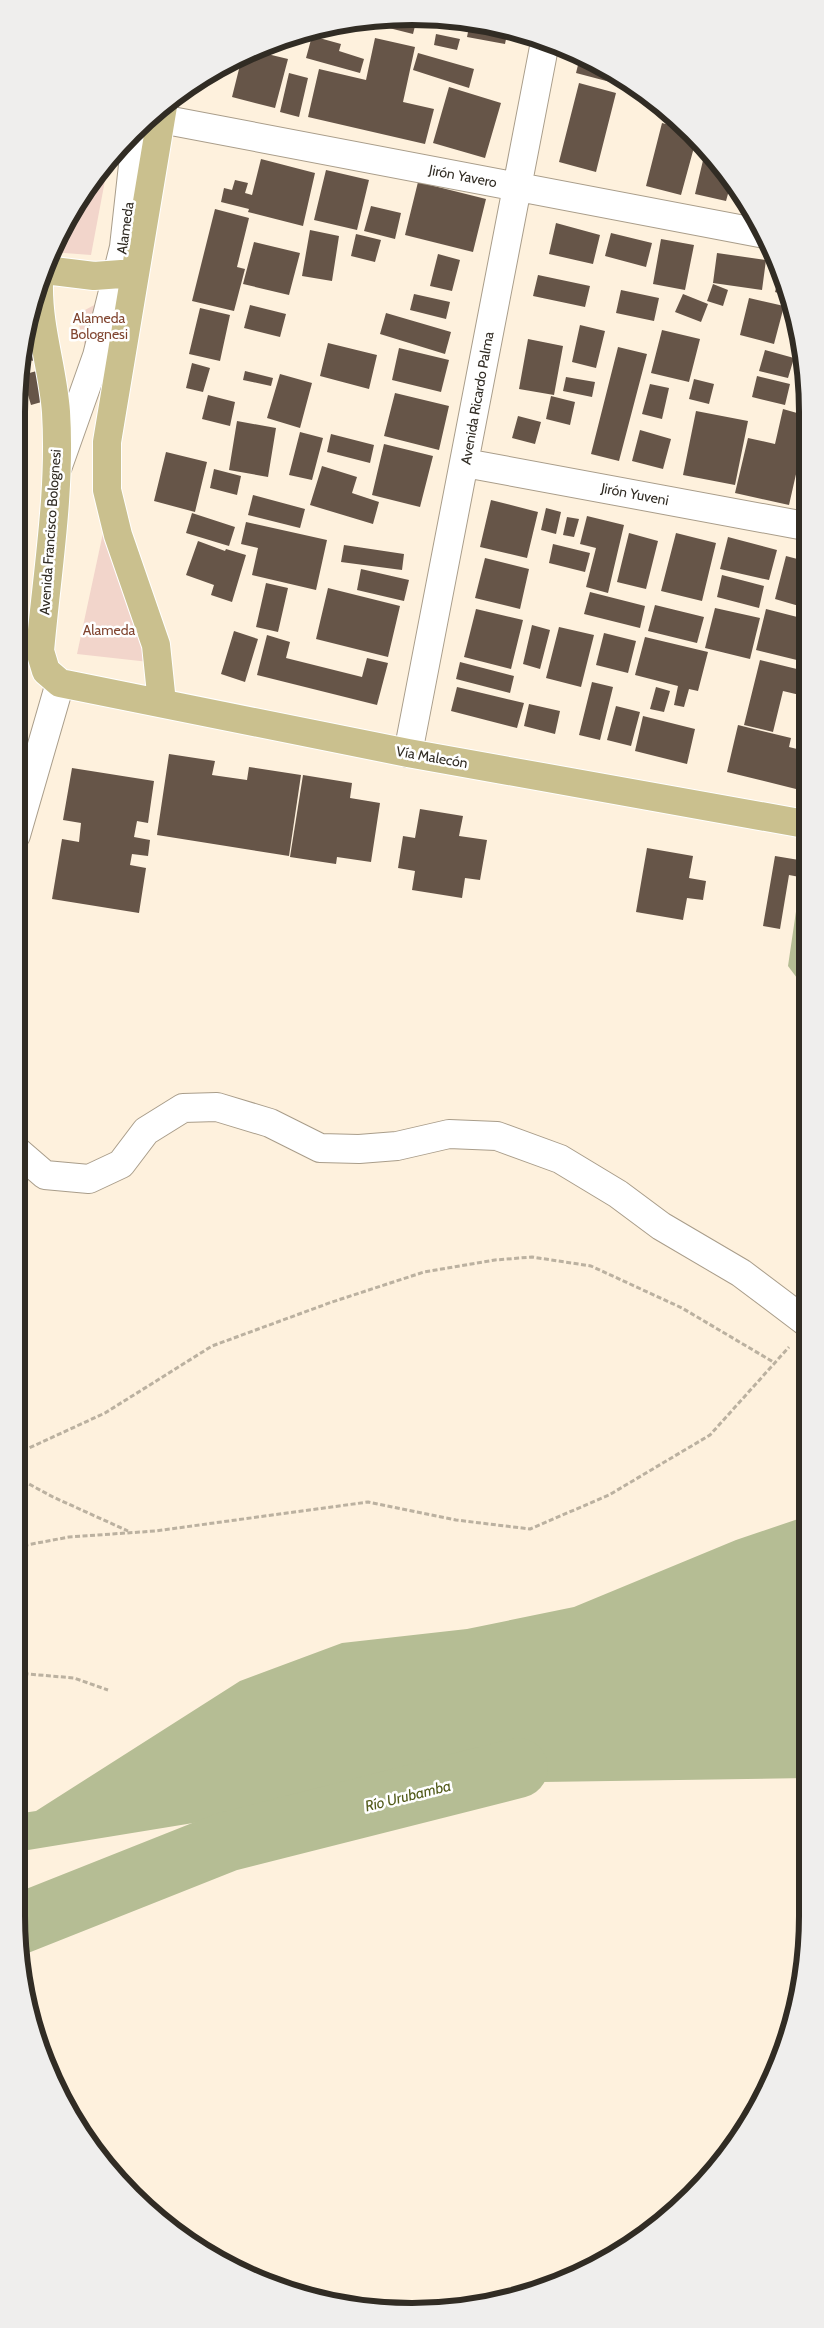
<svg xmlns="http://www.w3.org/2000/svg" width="824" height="2328" viewBox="0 0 824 2328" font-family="Cabin,sans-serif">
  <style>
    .green { fill: #f2d5cb }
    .water { fill: #b5bd94 }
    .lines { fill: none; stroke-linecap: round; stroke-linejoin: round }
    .river { stroke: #b5bd94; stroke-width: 60 }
    .building { fill: #665548 }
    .street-casing { stroke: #a99d8a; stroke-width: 30 }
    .primary-casing { stroke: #fff; stroke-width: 30 }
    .path { stroke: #bbb1a0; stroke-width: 3; stroke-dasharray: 5 2.5; stroke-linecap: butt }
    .street { stroke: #fff; stroke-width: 28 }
    .primary { stroke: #cac08e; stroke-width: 28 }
    .labels { text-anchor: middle; stroke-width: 5; stroke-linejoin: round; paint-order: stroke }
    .street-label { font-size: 14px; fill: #312c24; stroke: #fff }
    .park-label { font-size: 14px; fill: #804530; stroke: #fff }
    .water-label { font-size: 15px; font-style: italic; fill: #525b1a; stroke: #fff }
    .rim { fill: none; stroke: #312c24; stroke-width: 6 }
  </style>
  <rect width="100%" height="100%" fill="#fef1dd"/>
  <!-- green -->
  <path class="green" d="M109,159L91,255L51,252C63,222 87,183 109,159Z
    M96,304L122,314L99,393L76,315Z
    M103,533L149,662L77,654Z"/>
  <!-- water -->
  <path class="water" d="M805,886L806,983L800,982L788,966L799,891Z
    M807,1516V1778L479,1783L236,1816L16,1852V1814L36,1811L240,1681L342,1643L467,1629L574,1607L736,1540Z"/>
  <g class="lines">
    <!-- river -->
    <path class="river" d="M17,1925L226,1842L518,1768"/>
  </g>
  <!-- building -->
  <path class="building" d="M430,17L456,20L453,30L429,24Z
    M417,18L413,34L357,20H360Z
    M470,22L508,29L505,44L467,37Z
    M436,34L460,39L457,50L434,45Z
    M312,36L341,44L339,51L364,59L360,73L306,58Z
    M375,38L415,47L403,102L434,109L425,144L308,117L319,69L366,80Z
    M255,51L288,59L275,108L232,97L242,57Z
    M418,53L474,69L469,88L413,70Z
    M580,57L610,69L616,75L614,83L576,73Z
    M289,73L308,78L299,117L280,112Z
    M623,80L636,91L621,87Z
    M579,83L616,93L596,172L559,162Z
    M449,87L501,103L485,158L433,143Z
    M662,123L681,128L696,140L681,195L646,186Z
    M705,152L711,154L731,183L726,201L695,194Z
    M261,159L315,173L303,226L248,212L249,209L221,202L224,188L232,190L235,180L248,183L245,193L252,195Z
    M326,170L369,180L357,230L314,220Z
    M418,182L486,199L473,252L405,235Z
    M371,206L401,213L395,239L364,231Z
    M215,209L249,218L237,267L245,269L234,311L192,301Z
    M556,223L600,235L593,264L549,254Z
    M310,230L339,236L332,281L302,276Z
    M611,233L652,243L646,267L605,256Z
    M356,234L381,240L375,262L351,256Z
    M661,239L694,245L685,290L653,284Z
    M254,242L300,253L289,295L243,284Z
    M717,253L766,260L762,290L713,283Z
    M438,254L460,260L452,291L430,286Z
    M538,275L590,286L585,307L533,296Z
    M779,277L783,290L784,295L775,292Z
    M713,284L728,290L723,306L707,301Z
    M621,290L659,298L654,321L616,313Z
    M414,294L450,302L446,319L410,310Z
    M683,294L708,304L701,322L675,312Z
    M749,298L784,306L774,344L740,335Z
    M250,305L286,314L280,337L244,328Z
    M200,308L230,315L220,361L189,354Z
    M386,313L451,332L445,354L380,334Z
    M580,325L605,331L596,368L572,362Z
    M662,330L700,339L689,382L651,373Z
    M26,337L39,340L34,361L23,359Z
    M528,339L563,346L554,395L519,389Z
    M328,343L377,355L369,389L320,376Z
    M618,347L647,354L619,461L591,454Z
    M399,348L449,360L441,392L392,380Z
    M765,350L794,358L788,378L759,371Z
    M192,363L210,368L203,392L186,388Z
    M44,369L52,399L31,405L22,375Z
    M245,371L273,378L271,386L243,380Z
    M280,374L312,383L300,428L267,418Z
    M757,376L790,384L785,405L752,397Z
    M566,377L595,382L592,397L563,391Z
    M694,379L714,384L709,404L689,399Z
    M650,384L669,388L662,419L642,414Z
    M395,393L449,406L439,450L384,436Z
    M208,395L235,402L230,426L202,419Z
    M551,396L575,402L570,425L546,419Z
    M783,409L804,415V439L789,505L735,493L748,438L775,444Z
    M696,411L748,421L735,485L683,475Z
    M518,416L541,422L535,444L512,438Z
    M237,421L276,428L268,477L229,470Z
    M640,430L671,439L663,469L632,461Z
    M300,432L323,438L312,480L289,475Z
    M331,434L374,445L370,463L327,452Z
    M384,444L433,456L420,507L372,495Z
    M166,452L207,462L195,512L154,501Z
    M322,466L357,477L352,493L379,502L373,524L310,505Z
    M214,469L241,476L237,495L210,488Z
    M804,478H805V496L800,495Z
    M253,495L305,509L300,528L248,515Z
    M491,500L538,512L527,558L480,547Z
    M16,503L23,505L17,531H16Z
    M546,508L561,512L556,534L541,530Z
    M192,513L235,527L229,546L186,533Z
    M587,516L624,525L608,593L586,587L596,548L580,544Z
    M567,517L579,519L574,537L563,535Z
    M246,522L327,540L316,590L252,575L258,548L241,544Z
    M629,533L658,541L646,589L617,582Z
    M676,533L716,543L702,601L661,591Z
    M728,537L777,550L769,580L720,569Z
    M198,541L225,551L226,549L246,555L232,602L211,595L214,585L186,575Z
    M553,544L590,553L585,572L549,563Z
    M344,545L404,554L402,570L341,562Z
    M786,556L805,561V581L799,606L775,599Z
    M485,558L529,569L520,609L475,598Z
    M361,569L409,580L404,601L357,590Z
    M722,575L764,586L759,608L717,597Z
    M266,583L288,588L278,632L256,627Z
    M328,588L400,606L388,657L316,639Z
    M590,592L645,606L640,628L584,614Z
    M655,605L704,617L697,643L648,631Z
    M715,608L760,618L750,659L705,648Z
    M476,609L523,620L511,669L464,657Z
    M766,609L805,619V662L756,650Z
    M532,625L550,630L540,669L523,664Z
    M559,627L594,635L581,687L546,678Z
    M234,631L258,639L245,682L221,674Z
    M604,633L636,641L628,673L596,665Z
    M267,635L290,642L286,658L362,677L367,658L388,663L377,705L257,675Z
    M645,637L708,652L698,691L689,689L684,707L674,705L678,686L635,675Z
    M760,660L805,671L804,696L783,691L773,732L744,725Z
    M460,662L514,676L510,693L456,679Z
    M592,682L613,687L600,740L579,735Z
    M457,687L524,703L517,728L451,711Z
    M656,687L670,691L664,712L650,709Z
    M529,704L560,711L555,734L524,726Z
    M616,706L640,712L631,746L607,740Z
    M643,716L695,729L687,764L635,751Z
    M738,725L791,738L789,747L805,751L796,789L727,772Z
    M169,754L215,761L212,775L247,780L249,767L301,775L289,856L157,835Z
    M72,768L154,781L148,823L137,821L134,837L150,840L148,856L132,854L130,865L146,868L139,913L52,899L62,839L79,842L81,823L63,820Z
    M303,775L352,783L350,798L380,803L371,862L337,857L336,864L290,857Z
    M420,809L463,816L459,836L487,840L480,880L465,878L462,898L412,890L415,871L398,868L403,836L415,838Z
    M647,848L693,856L689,878L706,881L703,900L687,898L683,920L636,912Z
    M775,856L805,861V878L789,875L780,929L763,926Z"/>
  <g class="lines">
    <defs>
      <path id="street" d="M161,119L765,234
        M465,463L805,526
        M58,466L97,356L124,247L137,129
        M408,753L545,42
        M16,835L60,683
        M16,1150L45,1175L89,1179L121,1164L146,1131L183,1108L217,1107L270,1123L320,1148L359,1149L397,1146L449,1134L497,1136L560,1159L618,1194L661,1226L741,1273L806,1322"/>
      <path id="primary" d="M45,270L94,276L135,273
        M39,284C38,328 53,369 56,412C61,491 47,572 40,651L46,671L60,683L408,753L805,824
        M162,703L156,645L118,535L107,490V442L163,106"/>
    </defs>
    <!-- street casing -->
    <use href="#street" class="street-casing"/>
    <!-- primary casing -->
    <use href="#primary" class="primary-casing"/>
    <!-- path -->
    <path class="path" d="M16,1454L105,1413L212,1346L332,1302L424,1272L495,1260L532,1257L591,1266L682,1308L775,1363
      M16,1477L53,1497L128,1531
      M16,1547L69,1537L155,1531L368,1502L456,1520L530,1529L609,1495L710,1435L789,1347
      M16,1673L74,1678L108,1690"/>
    <!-- street -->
    <use href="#street" class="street"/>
    <!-- primary -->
    <use href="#primary" class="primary"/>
  </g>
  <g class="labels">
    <!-- street labels -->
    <g class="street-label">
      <text transform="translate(463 176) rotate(11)" y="5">Jirón Yavero</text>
      <text transform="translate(125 228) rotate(-82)" y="5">Alameda</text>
      <text transform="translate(477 398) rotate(-80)" y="5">Avenida Ricardo Palma</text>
      <text transform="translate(635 494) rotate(11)" y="5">Jirón Yuveni</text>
      <text transform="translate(50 532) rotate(-86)" y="5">Avenida Francisco Bolognesi</text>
      <text transform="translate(432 757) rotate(10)" y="5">Vía Malecón</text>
    </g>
    <!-- park labels -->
    <g class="park-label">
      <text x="99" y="323">Alameda<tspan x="99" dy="16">Bolognesi</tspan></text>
      <text x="109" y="635">Alameda</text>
    </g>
    <!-- water labels -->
    <g class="water-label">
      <text transform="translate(408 1796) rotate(-14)" y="5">Río Urubamba</text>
    </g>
  </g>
  <!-- crop -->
  <path d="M0 0H824V2328H0ZM412 25H412A387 387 0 0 1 799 412V1916A387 387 0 0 1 412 2303H412A387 387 0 0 1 25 1916V412A387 387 0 0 1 412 25Z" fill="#efeeed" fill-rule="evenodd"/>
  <path class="rim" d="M412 25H412A387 387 0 0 1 799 412V1916A387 387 0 0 1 412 2303H412A387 387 0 0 1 25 1916V412A387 387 0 0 1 412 25Z"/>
</svg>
